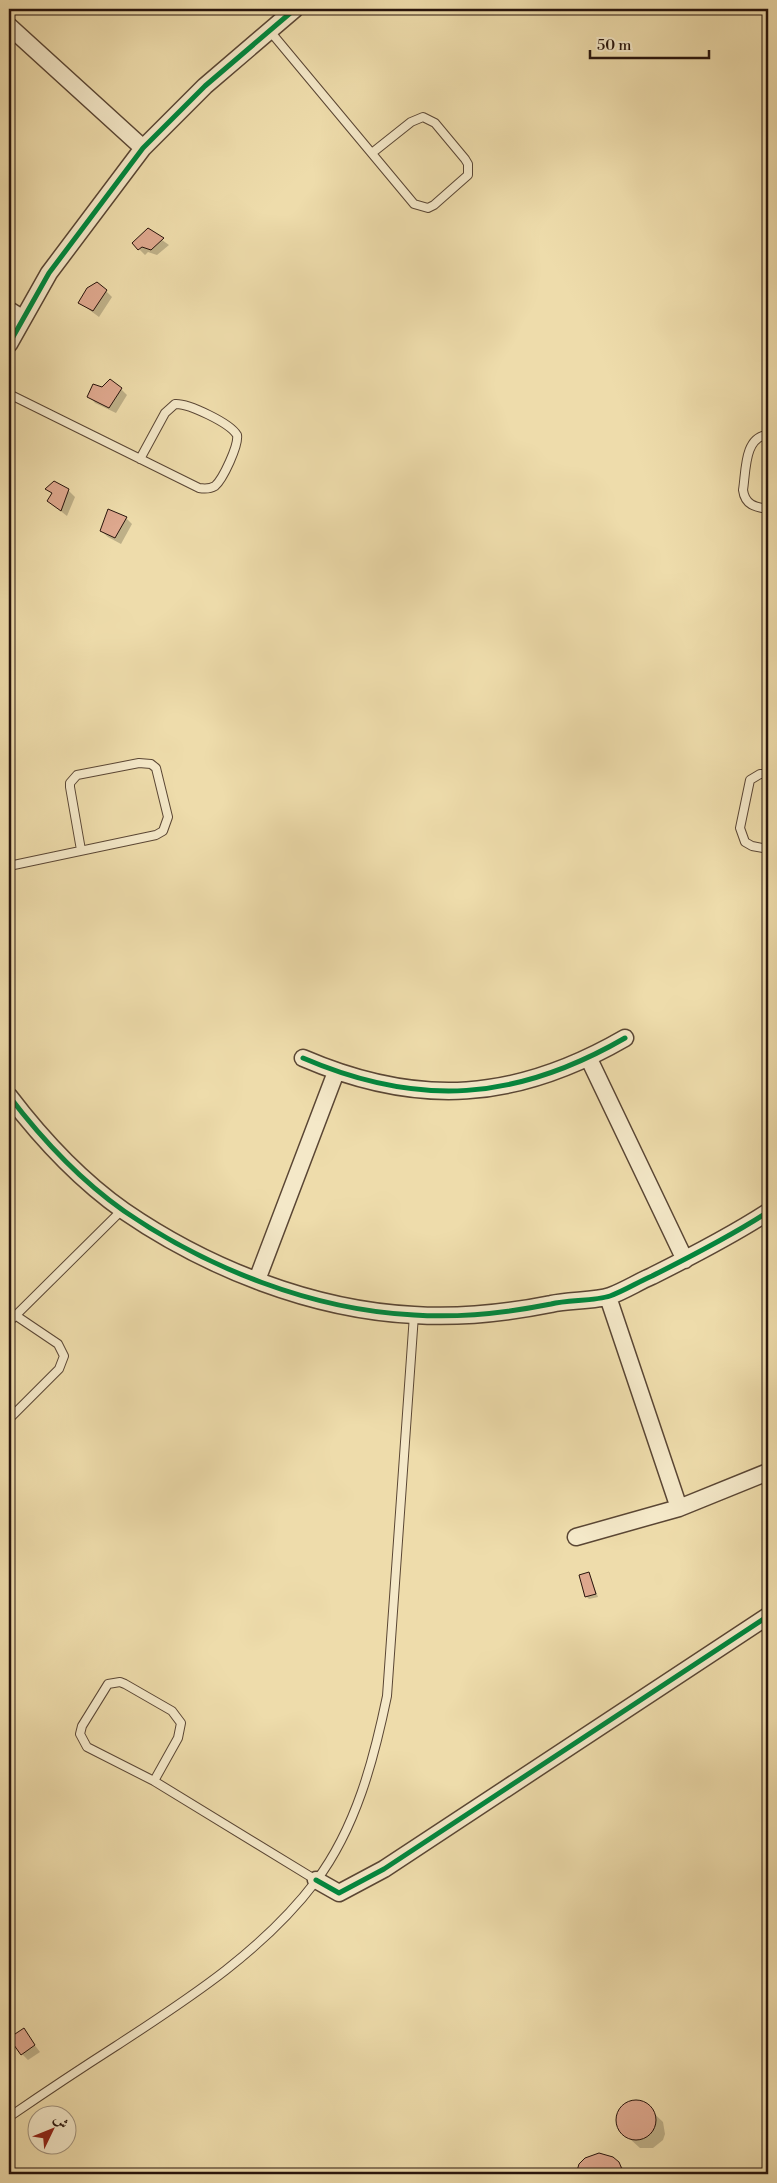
<svg xmlns="http://www.w3.org/2000/svg" width="777" height="2183" viewBox="0 0 777 2183" font-family="'Libre Bodoni',Amiri,serif">
  <style>
    .shadow { fill: #0003 }
    .building { fill: #dea88e; stroke: #28140c }
    .lines { fill: none; stroke-linecap: round; stroke-linejoin: round }
    .lane-casing { stroke: #5a4634; stroke-width: 10 }
    .street-casing { stroke: #5a4634; stroke-width: 19 }
    .lane { stroke: #f4e8c8; stroke-width: 8 }
    .street { stroke: #f4e8c8; stroke-width: 16 }
    .cycleway-casing { stroke: #f4e8c8; stroke-width: 8 }
    .cycleway { stroke: #00873e; stroke-width: 5 }
  </style>
  <rect width="100%" height="100%" fill="#eedcab"/>
  <filter id="stains"><feTurbulence type="fractalNoise" baseFrequency=".004" numOctaves="4"/><feColorMatrix values="0 0 0 0 .2 0 0 0 0 .09 0 0 0 0 .02 0 0 0 .5 -.17"/></filter>
  <radialGradient id="worn" r=".72"><stop offset=".6" stop-color="#630" stop-opacity="0"/><stop offset="1" stop-color="#630" stop-opacity=".3"/></radialGradient>
  <!-- shadow -->
  <path class="shadow" d="M148,230L169,245L157,255L148,252L145,255L139,249Z
    M106,291L112,297L99,317L80,303Z
    M102,389H121L127,395L116,413L95,403L89,396Z
    M47,489L68,490L75,497L67,516L48,501L53,494Z
    M126,518L132,524L121,544L108,537L101,531Z
    M589,1573L598,1597L589,1599L586,1596Z
    M23,2030L40,2052L28,2060L22,2054Z
    M630,2103H643L663,2122L665,2134L663,2140L653,2148H640L620,2130L618,2117L625,2106Z
    M606,2155L618,2163L629,2174H578L580,2165L592,2156Z"/>
  <!-- building -->
  <path class="building" d="M148,228L164,238L151,250L142,247L138,250L132,243Z
    M97,282L107,290L93,311L78,303L87,288Z
    M110,379L122,388L109,408L87,397L93,384L102,387Z
    M54,481L69,489L61,511L47,501L52,493L45,489Z
    M108,509L127,517L115,538L100,531Z
    M589,1572L596,1594L585,1597L579,1575Z
    M24,2028L35,2045L21,2055L9,2038Z
    M616 2120a20 20 0 1 1 40 0a20 20 0 1 1-40 0Z
    M599,2153L613,2157L619,2162L624,2174H576L579,2164L585,2158Z"/>
  <g class="lines">
    <defs>
      <path id="lane" d="M269,30L414,204L428,208L434,205L468,175V164L465,159L435,123L423,117L411,122L372,153
        M9,394L199,488C205,489 210,489 215,486C223,479 239,445 237,435C230,423 188,403 175,404L165,413L140,459
        M768,435C744,436 746,472 743,490C745,505 755,507 768,509
        M768,774H760L750,780L740,828L745,842L752,846L768,849
        M9,866L156,835L163,831L168,817L156,768L151,764L139,763L77,775L70,783V787L81,850
        M9,1322L122,1210
        M9,1419L59,1369L64,1356L58,1344L15,1315
        M154,1781L178,1738L181,1723L172,1711L125,1684L120,1682L108,1684L82,1726L80,1734L87,1747L154,1781L316,1880
        M9,2117C44,2093 80,2069 116,2046C188,1999 263,1951 316,1881C356,1828 374,1759 387,1696L414,1315"/>
      <path id="street" d="M9,26L143,148
        M9,310L22,318
        M9,344L49,273L143,148L205,86L295,9
        M303,1058C419,1108 516,1101 625,1038
        M589,1059L685,1260
        M9,1096C41,1138 80,1180 124,1211C207,1268 312,1310 414,1315C460,1318 506,1313 551,1304C568,1300 595,1301 610,1296C624,1291 638,1282 652,1276C692,1256 731,1236 768,1212
        M257,1280L336,1072
        M608,1297L679,1508
        M576,1537L679,1508L768,1472
        M316,1880L339,1893L384,1869L768,1616"/>
    </defs>
    <!-- lane casing -->
    <use href="#lane" class="lane-casing"/>
    <!-- street casing -->
    <use href="#street" class="street-casing"/>
    <!-- lane -->
    <use href="#lane" class="lane"/>
    <!-- street -->
    <use href="#street" class="street"/>
    <defs>
      <path id="cycleway" d="M9,344L49,273L143,148L205,86L295,9
        M303,1058C419,1108 516,1101 625,1038
        M9,1096C41,1138 80,1180 124,1211C207,1268 312,1310 414,1315C460,1318 506,1313 551,1304C568,1300 595,1301 610,1296C624,1291 638,1282 652,1276C692,1256 731,1236 768,1212
        M316,1880L339,1893L384,1869L768,1616"/>
    </defs>
    <!-- cycleway casing -->
    <use href="#cycleway" class="cycleway-casing"/>
    <!-- cycleway -->
    <use href="#cycleway" class="cycleway"/>
  </g>
  <!-- margin -->
  <rect width="777" height="2183" fill="none" stroke="#eedcab" stroke-width="30"/>
  <rect x="10" y="10" width="757" height="2163" fill="none" stroke="#28140c" stroke-width="2.5"/>
  <rect x="15" y="15" width="747" height="2153" fill="none" stroke="#28140c"/>
  <!-- north arrow -->
  <g transform="translate(52 2130) rotate(47)"><circle r="24" fill="#f4e8c8" stroke="#a2937d"/>
  <path d="M0-4L9 19L0 12L-9 19Z" fill="#8f2418"/>
  <text y="-8" font-size="14" font-weight="bold" text-anchor="middle" fill="#28140c">ش</text>
  </g>
  <!-- scale -->
  <path d="M590 50v8h119v-8" fill="none" stroke="#28140c" stroke-width="2.5"/>
  <text x="597" y="50" font-size="15" fill="#28140c" stroke="#f4e8c8" stroke-width="4" paint-order="stroke">50 m</text>
  <rect width="100%" height="100%" filter="url(#stains)"/>
  <rect width="100%" height="100%" fill="url(#worn)"/>
</svg>
